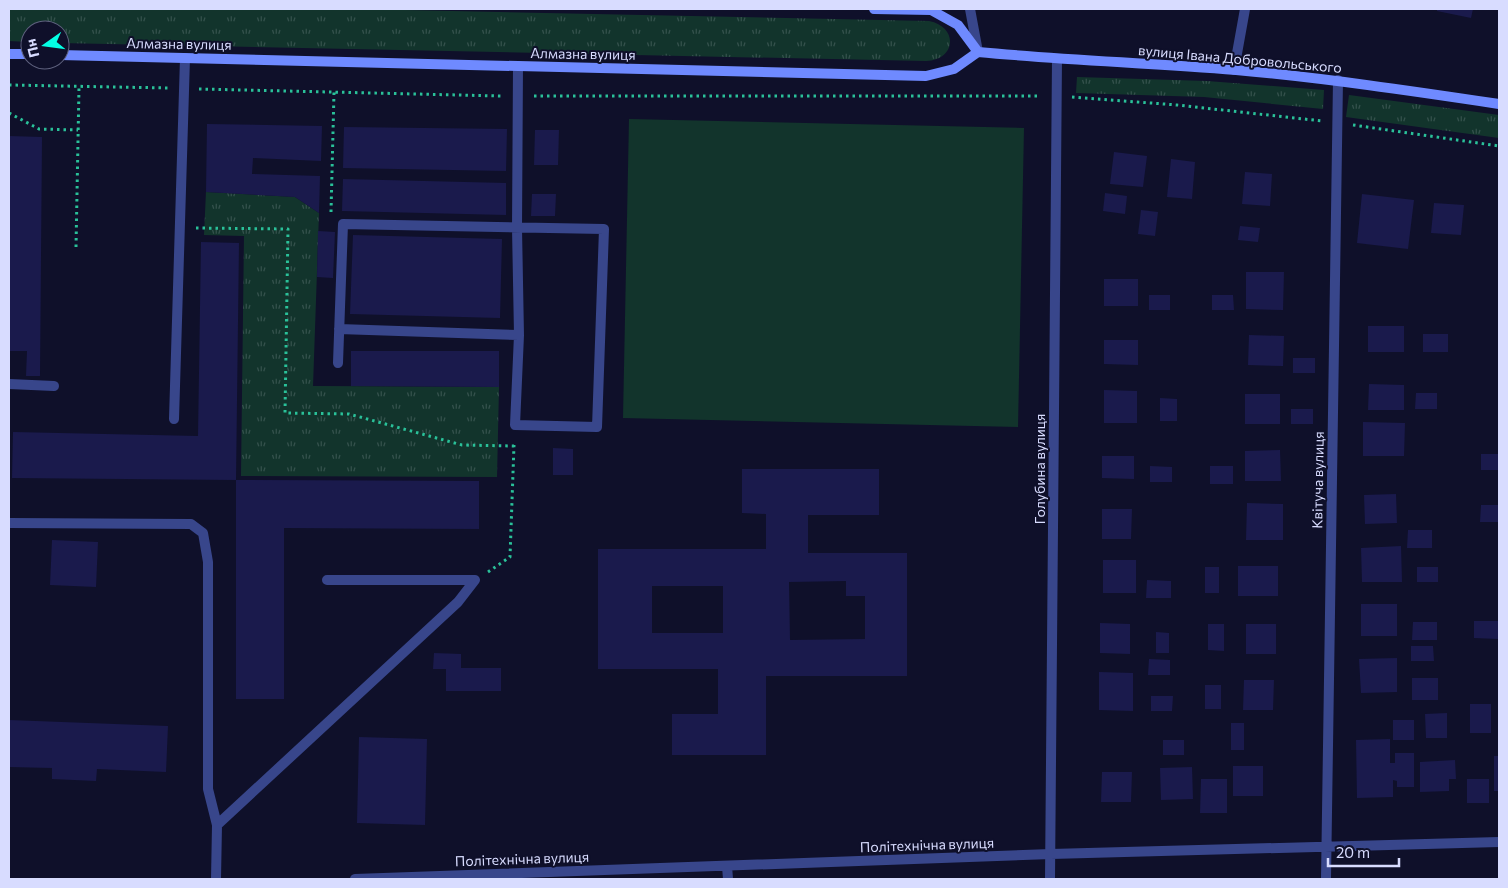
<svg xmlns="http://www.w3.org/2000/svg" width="1508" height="888" viewBox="0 0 1508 888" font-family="Commissioner,sans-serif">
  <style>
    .grass { fill: url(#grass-tufts) }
    .garden { fill: #12342c }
    .building { fill: #1a1a4c; fill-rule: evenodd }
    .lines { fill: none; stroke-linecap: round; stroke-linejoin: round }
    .path { stroke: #2ac199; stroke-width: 3; stroke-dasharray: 2.5 4; stroke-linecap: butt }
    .lane { stroke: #38468b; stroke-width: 10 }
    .street { stroke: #38468b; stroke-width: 10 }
    .secondary { stroke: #6f8aff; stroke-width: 10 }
    .labels { text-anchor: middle; stroke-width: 4; stroke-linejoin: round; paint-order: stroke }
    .street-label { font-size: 14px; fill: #d8dcff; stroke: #0f102a }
  </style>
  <defs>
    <pattern id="grass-tufts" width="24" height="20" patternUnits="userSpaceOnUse" patternTransform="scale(1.25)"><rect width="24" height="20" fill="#12342c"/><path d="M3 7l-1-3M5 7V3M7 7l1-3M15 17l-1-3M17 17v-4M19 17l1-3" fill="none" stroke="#34514c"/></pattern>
  </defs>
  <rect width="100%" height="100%" fill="#0f102a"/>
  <!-- grass -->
  <path class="grass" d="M9,9H359L929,21C959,27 956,60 926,61L60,43V30H30V42L9,41Z
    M1077,77L1207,81L1324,90L1323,109L1204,97L1076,93Z
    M1349,95L1499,115V138L1346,117Z
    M206,192L295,197L319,213L313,386L499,387L497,477L241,476L244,236L204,235Z"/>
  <!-- garden -->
  <path class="garden" d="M629,119L1024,128L1018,427L623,418Z"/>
  <!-- building -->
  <path class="building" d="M1437,9H1473L1471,18L1437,11Z
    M207,124L322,126L321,161L253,158L252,174L320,176L319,213L295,197L206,192Z
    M344,127L507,129L506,171L343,168Z
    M535,130H559L558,165H534Z
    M9,136L42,137L40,376H26L27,351H9Z
    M1114,152L1147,156L1143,187L1110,184Z
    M1171,159L1195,162L1192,199L1167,197Z
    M1245,172L1272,174L1270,206L1242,204Z
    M343,179L506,183V215L342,211Z
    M1105,193L1127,196L1125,214L1103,211Z
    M532,194H556L555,216H531Z
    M1362,194L1414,200L1408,249L1357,243Z
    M1434,203L1464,205L1461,235L1431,233Z
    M1141,210L1158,212L1155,236L1138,234Z
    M1240,226L1260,228L1258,242L1238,240Z
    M318,231L335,232L333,278L317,277Z
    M353,235L502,239L500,318L350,314Z
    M201,242L239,243L236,480L479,481V529L284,528V699H236V480L12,478L13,432L198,436Z
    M1246,272H1284L1283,310L1246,309Z
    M1104,279H1138V306H1104Z
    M1149,295H1170V310H1149Z
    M1212,295H1233L1234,310H1212Z
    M1368,326H1404V352H1368Z
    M1423,334H1448V352H1423Z
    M1249,335L1284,336L1283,366L1248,365Z
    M1104,340H1138V365L1104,364Z
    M351,351H499V387L351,386Z
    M1293,358H1315V373H1293Z
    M1369,384L1404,385V410H1368Z
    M1104,390L1137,391V423H1104Z
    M1416,393H1437V409H1415Z
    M1245,394H1280V424H1245Z
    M1160,398L1177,399V421H1160Z
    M1291,409H1313V424H1291Z
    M1363,422L1405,423L1404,456H1363Z
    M553,448L573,449V475H553Z
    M1280,450L1281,481H1245V451Z
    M1481,454H1499V470H1481Z
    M1102,456H1134V479L1102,478Z
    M1150,466L1172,467V482H1150Z
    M1210,466H1233V484H1210Z
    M742,469H879V515H808V553H907V676H766V755H672V714H718V669H598V549H766V514L742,513ZM846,581V596H865V639L790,640L789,582ZM652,586H723V633H652Z
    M1396,494L1397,523L1365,524L1364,495Z
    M1247,503L1283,504V540H1246Z
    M1481,505H1499V522H1480Z
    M1102,509H1132L1131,539H1102Z
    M1408,530H1432V548H1407Z
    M52,540L98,542L96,587L50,585Z
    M1401,546L1402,582H1362L1361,548Z
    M1103,560H1136V593H1103Z
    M1238,566H1278V596H1238Z
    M1205,567H1219V593H1205Z
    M1417,567H1438V582H1417Z
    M1147,580L1171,581V598H1146Z
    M1361,604H1397V636H1361Z
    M1474,621H1499L1498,639L1474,638Z
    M1413,622H1437V640H1412Z
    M1100,623L1130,624V654L1100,653Z
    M1208,624H1224V651L1208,650Z
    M1246,624H1276V654H1246Z
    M1156,632L1169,633V653H1156Z
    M1411,646H1433L1434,661H1411Z
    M434,653L461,654V668H501V691H446V669H433Z
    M1397,658V692L1361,693L1359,659Z
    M1149,659L1170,660V675H1148Z
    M1099,672L1133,673V711L1099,710Z
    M1412,678H1438V700H1412Z
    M1244,680H1274L1273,710H1243Z
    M1205,685H1221V709H1205Z
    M1151,696H1173L1172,711H1151Z
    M1470,704H1491V733H1470Z
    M1447,713V738H1426L1425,714Z
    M9,720L168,726L166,772L97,769L96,781L52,779V768L9,767Z
    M1393,720H1414V740H1393Z
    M1231,723H1244V750H1231Z
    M359,737L427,739L425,825L357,823Z
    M1390,739V763H1395V753H1414V787H1397V781L1393,780V797L1357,798L1356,740Z
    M1163,740H1184V755H1163Z
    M1494,756H1499V791H1494Z
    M1455,760L1456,779H1449V791L1420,792V762Z
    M1233,766H1263V796H1233Z
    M1192,767L1193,799L1161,800L1160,768Z
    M1102,772H1132L1131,802H1101Z
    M1201,779H1227V813H1200Z
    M1467,779H1489V803H1467Z"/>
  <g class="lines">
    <!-- path -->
    <path class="path" d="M9,85L168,88
      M199,89L501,96
      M534,96H1041
      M1072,97L1177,105L1322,121
      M9,113L39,129L78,130
      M1353,125L1499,146
      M331,212L334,92
      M196,228L288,229L285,413L349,414L462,445L514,446
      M76,247L79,87
      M488,572L510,557L514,445"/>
    <!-- lane -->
    <path class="lane" d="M970,9L978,52
      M339,329L519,335L517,228L518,66
      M338,363L343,224L604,229L597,427L515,425L519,335
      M9,384L54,386
      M174,419L185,58
      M9,523L191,524L203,533L208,562V789L217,825
      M216,879L217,825L458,602L475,580H327"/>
    <!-- street -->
    <path class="street" d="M1234,70L1245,9
      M727,866L728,879
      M355,879L1051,854L1499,842
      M1050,879L1057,59
      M1326,879L1338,80"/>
    <!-- secondary -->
    <path class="secondary" d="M874,9L931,10L958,25L978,52
      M978,52C1064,60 1150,63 1236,70C1324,78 1412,91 1499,104
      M9,54H30
      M60,55L926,76L954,69L978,52"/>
  </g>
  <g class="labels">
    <!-- street labels -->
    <g class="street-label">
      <text transform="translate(179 44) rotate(1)" y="5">Алмазна вулиця</text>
      <text transform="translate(583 54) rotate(1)" y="5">Алмазна вулиця</text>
      <text transform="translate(1240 59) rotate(5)" y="5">вулиця Івана Добровольського</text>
      <text transform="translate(1040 469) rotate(-90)" y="5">Голубина вулиця</text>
      <text transform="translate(1318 480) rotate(-89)" y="5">Квітуча вулиця</text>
      <text transform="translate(927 845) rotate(-2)" y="5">Політехнічна вулиця</text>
      <text transform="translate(522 859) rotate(-2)" y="5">Політехнічна вулиця</text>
    </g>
  </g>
  <!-- border -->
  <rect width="1508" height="888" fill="none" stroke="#d8dcff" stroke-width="20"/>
  <!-- north arrow -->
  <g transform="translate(45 45) rotate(256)"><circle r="24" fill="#0f102a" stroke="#5f627f"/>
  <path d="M0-4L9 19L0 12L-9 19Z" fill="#04ffe4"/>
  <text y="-8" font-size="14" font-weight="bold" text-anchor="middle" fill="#d8dcff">Пн</text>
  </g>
  <!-- scale -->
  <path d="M1328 858v8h71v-8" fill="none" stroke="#d8dcff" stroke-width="2.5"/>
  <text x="1336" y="858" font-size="15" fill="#d8dcff" stroke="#0f102a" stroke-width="4" paint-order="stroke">20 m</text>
</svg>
